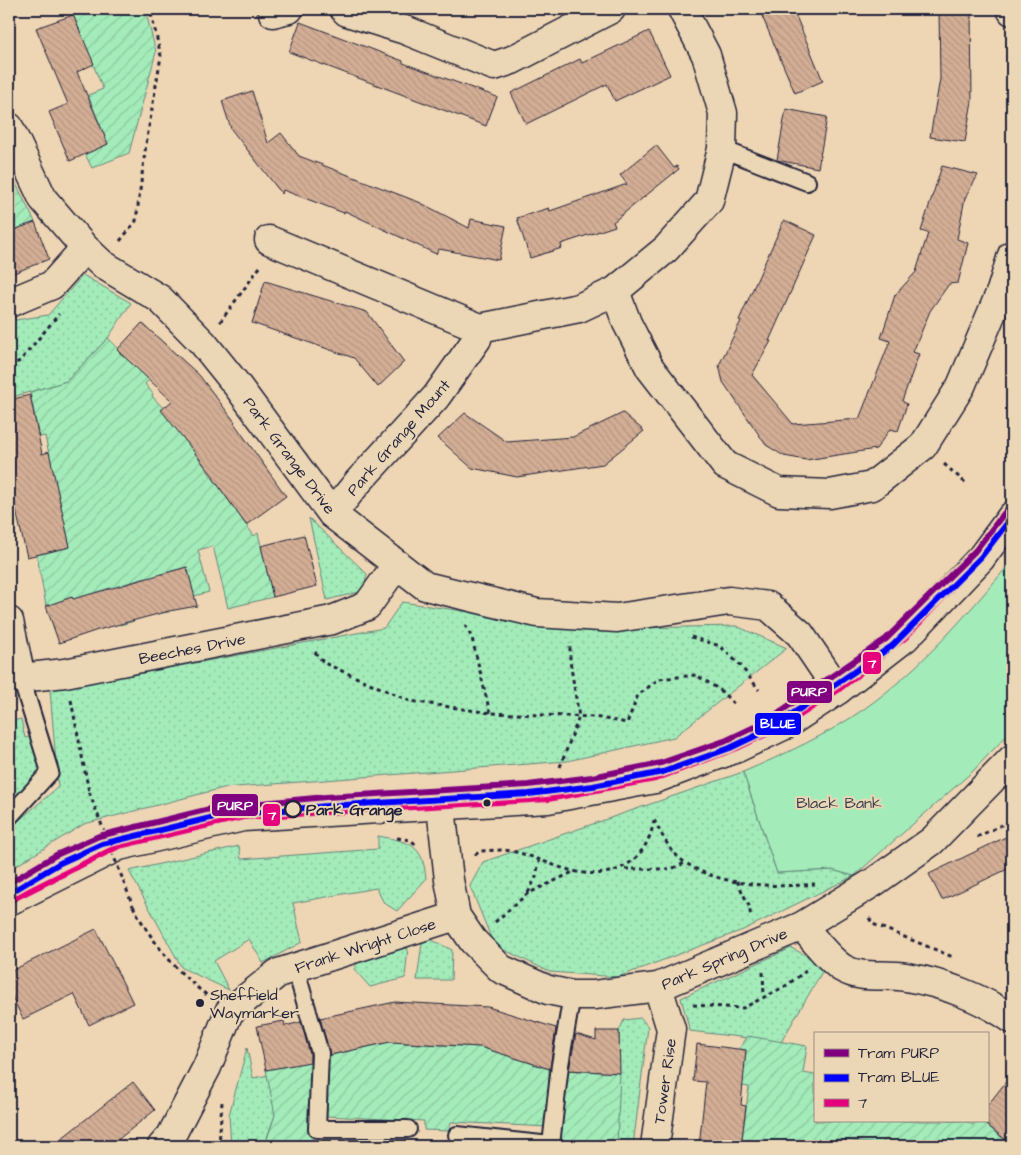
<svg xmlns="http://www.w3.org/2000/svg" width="1021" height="1155" viewBox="0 0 1021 1155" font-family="'Architects Daughter',sans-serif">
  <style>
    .grass { fill: url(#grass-dots); stroke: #62867a }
    .park { fill: #a3ebb9; stroke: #62867a }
    .garden { fill: url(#garden-furrows); stroke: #62867a }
    .building { fill: url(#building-back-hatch); stroke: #22223b }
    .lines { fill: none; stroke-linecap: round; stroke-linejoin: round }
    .lane-casing { stroke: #22223b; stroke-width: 20 }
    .street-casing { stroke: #22223b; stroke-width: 31 }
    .secondary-casing { stroke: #22223b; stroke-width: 31 }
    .path { stroke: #22223b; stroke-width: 3; stroke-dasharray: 4 4; stroke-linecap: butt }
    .lane { stroke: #ebd7b5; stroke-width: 16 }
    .street { stroke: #ebd7b5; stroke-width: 28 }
    .secondary { stroke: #ebd7b5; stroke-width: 28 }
    .path-bridge { stroke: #22223b; stroke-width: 3; stroke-dasharray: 4 4; stroke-linecap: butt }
    .bus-1-casing { stroke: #ebd7b5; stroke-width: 10 }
    .bus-1 { stroke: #e5007d; stroke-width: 6 }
    .tram-1-casing { stroke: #ebd7b5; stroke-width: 10 }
    .tram-2-casing { stroke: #ebd7b5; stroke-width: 10 }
    .tram-1 { stroke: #800080; stroke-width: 6 }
    .tram-2 { stroke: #00f; stroke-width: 6 }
    .bus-dot { fill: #22223b; stroke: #ebd7b5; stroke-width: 2 }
    .stop-dot { fill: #ebd7b5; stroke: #22223b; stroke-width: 2.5 }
    .labels { text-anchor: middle; stroke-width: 4; stroke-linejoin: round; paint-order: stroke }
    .street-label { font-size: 16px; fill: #22223b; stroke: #ebd7b5 }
    .park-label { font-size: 16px; fill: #35404e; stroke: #ebd7b5 }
    .stop-label { font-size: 16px; font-weight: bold; fill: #22223b; stroke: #ebd7b5; text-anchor: start }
    .poi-label { font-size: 16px; fill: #22223b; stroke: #ebd7b5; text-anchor: start }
    .line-badge { stroke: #ebd7b5; stroke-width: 2 }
    .badge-label { font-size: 14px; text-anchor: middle; font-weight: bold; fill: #fff }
  </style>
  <defs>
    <pattern id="grass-dots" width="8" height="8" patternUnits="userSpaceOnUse" patternTransform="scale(1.25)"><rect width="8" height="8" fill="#a3ebb9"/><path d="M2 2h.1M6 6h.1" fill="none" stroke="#8cc9a0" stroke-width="1.8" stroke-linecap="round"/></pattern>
    <pattern id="garden-furrows" width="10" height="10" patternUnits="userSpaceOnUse" patternTransform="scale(1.25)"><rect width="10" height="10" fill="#a3ebb9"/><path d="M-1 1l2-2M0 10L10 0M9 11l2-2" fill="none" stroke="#8cc9a0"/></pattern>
    <pattern id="building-back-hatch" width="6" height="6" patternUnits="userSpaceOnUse" patternTransform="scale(1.25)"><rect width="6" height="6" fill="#d3ae95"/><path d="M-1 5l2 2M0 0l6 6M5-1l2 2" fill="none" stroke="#b59581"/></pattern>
  </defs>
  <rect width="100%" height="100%" fill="#eed5b3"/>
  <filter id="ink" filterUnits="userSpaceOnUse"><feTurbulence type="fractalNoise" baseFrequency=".02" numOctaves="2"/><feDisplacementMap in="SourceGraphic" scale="10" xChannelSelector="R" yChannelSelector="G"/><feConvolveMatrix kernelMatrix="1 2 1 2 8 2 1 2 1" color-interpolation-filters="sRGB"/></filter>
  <g filter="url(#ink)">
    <!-- grass -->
    <path class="grass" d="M83,275L131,303L108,338L67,381L9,398V321L48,315Z
      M309,518L367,574L363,591L327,600Z
      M402,602L584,629L736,626L787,648L674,737L567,761L223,788L84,824L9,870V829L58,787L50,690L384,628Z
      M21,719L25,738L32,736L43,770L22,796L9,801V722Z
      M743,772L777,873L832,870L854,876L743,930L618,977L550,972L494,945L470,886L483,862Z
      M378,836C409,842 423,843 426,879L397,911L384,903L376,888L293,903L302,942L263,963L249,939L214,961L229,990L182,968L129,871L239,846L241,859L378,849Z
      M430,939L452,950L451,980H417L422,943Z
      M408,947L405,978L370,987L354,969L357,963Z
      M791,948L826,965L781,1042L690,1031L681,998Z
      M641,1018L648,1027L633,1146H617L619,1031L624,1020Z
      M247,1048L253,1078L269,1075L275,1115L264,1146H231L229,1115Z"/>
    <!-- park -->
    <path class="park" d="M1012,561V730L972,772L854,876L832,870L777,873L743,772C785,754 827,735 864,709C922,668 967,614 1012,561Z"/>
    <!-- garden -->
    <path class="garden" d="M71,9H145L156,52L129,153L92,168L85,154L108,144L88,95L103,89Z
      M11,174L35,222L9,232V175Z
      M108,338L149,380L145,384L153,394L152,396L163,408L254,536L258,533L273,597L228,608L213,546L198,550L209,592L194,596L187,567L161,574L169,612L156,614L146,578L124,584L134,621L120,625L110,588L88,595L93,612L79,616L72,597L46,606L37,555L70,547L45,436L39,437L30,392L67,381Z
      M748,1036L807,1046L803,1073L815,1075V1121H965L973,1125L975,1121H982L1012,1146H920L884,1140L883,1145L837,1139L835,1146H741L749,1087L742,1086L746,1050L739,1049Z
      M399,1040L404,1043L481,1047L549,1069L548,1127L451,1122L449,1131L424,1130V1121L326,1116L324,1093L327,1056Z
      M317,1060L311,1095L313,1146L265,1145L275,1115L266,1070Z
      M563,1070L620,1073L617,1146H560Z"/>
    <!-- building -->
    <path class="building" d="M759,9H793L823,81L795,93Z
      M939,9H971L972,101L965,142L930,137L940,79Z
      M73,15L94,64L77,72L108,144L70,161L49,112L68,104L36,28Z
      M300,22L403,61V63L497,97L486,126L289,52Z
      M649,31L670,75L615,101L607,84L526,124L511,93L580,59L582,63Z
      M252,91L268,143L281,133L299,156L421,203L469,228L471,219L506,226L499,260L439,249L436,254L345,211L344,213L283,190L282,194L231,129L222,101Z
      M786,109L827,117L818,168L777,160Z
      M656,145L674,168L677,166L679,169L613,222L615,226L561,244L562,248L530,258L517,218L549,208L550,211L627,184L620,175Z
      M942,166L978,175L965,198L957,239L968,243L958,283L949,284L930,311L913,352L919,354L902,401L907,404L898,431L890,429L876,449L806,460L784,456L766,445L723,382L719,365L741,321L739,320L784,220L816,235L769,341H771L752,375L793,424L859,419L890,341L881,338L895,295L916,272L928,233L921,231Z
      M35,222L49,259L9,275V232Z
      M265,281L367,312L404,362L378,387L354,358L252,323Z
      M142,323L199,375L235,422L234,423L286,496L246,525L213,478L214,477L161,410L172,401L117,350Z
      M30,395L42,454L49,452L70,547L27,557L9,481V400Z
      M465,413L507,442L573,437L623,413L644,431L603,464L517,477L472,468L438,438Z
      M304,535L317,586L273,597L261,546Z
      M187,567L197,606L169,611L98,630L59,643L46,606L72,597L73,599Z
      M1012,834V867L942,900L929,874Z
      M96,929L133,1003L89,1025L74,994L23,1019L9,991V972Z
      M395,1002L488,1007L556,1028L550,1069L480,1047L390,1042L330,1055L320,1018Z
      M284,1021L285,1026L301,1022L310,1054V1062L266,1070L257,1026Z
      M596,1031H619L620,1073L569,1070L576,1034L596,1040Z
      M697,1044L746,1050L741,1105L746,1106L741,1146H699L706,1082L693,1081Z
      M1012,1074V1145L987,1125V1106Z
      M133,1082L155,1110L110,1146H52Z"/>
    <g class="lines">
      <defs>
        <path id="lane" d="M722,149L807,182
          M9,817L50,772L21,678
          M295,967L320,1053L317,1129H408
          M457,1135L551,1145L560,1065L572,995"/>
        <path id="street" d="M344,9L347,12L405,30L494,66L512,60L611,9
          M1011,9L1012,11
          M273,13L289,9
          M9,127L43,199L85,248L102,264L160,299L203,343L236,384L332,514L425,586L537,613L617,618L729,601L768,606L800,634L838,690
          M269,240L480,328
          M615,291L627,323L650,368L725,465L779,492L830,494L872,486L923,446L961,386L1001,291L1012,255
          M9,303L52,285L85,248
          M332,514L358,482L436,397L477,339L480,328L579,308L615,291L666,249L709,201L722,149L723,113L706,55L682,9
          M9,621L21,678L65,673L332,620L367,606L397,564
          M441,807L449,880L456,916L473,941L501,969L548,990L572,995H594L658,987L802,926L874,882L932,841L1012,759
          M802,926C814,939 827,958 842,968C862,980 884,973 906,977C943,983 982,998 1012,1019
          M162,1146L171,1136L207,1067L229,1012L278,973L456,916
          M655,1146L671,1029L658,987"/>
        <path id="secondary" d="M9,901L119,846L243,817L548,799L655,779L737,748L785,725L838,690L905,638L981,558L1012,516"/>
      </defs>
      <!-- lane casing -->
      <use href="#lane" class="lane-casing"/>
      <!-- street casing -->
      <use href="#street" class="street-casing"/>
      <!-- secondary casing -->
      <use href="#secondary" class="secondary-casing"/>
      <!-- path -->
      <path class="path" d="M120,241L136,221L146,144L161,56L150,9
        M220,322L260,267
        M9,366L20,361L59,314
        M944,464L968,485
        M465,625L472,638L490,713
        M691,637L720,646L741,666L759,690
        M315,652L324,663L410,701L490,713L594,717L627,723L638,695L659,679L696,675L720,690L735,705
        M71,700L89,792
        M560,767L579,717L570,661V643
        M654,820C662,835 670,853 686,863C720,886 775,888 815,884
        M977,837L1012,820
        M397,838L411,840L416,845
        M475,855L480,851C490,851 501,849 511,851C532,855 552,866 573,871C614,881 647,862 654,820
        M625,869H671L685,863
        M737,881L749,906L751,917
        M528,893L536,877L539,861
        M133,906C151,941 177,973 208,996
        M869,918L873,924L953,957
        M495,922L527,894L573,872
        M763,972L764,996
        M693,1005L743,1008L784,987L806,971
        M219,1146L222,1102"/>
      <!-- lane -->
      <use href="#lane" class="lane"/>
      <!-- street -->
      <use href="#street" class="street"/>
      <!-- secondary -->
      <use href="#secondary" class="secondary"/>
      <!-- path-bridge -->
      <path class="path-bridge" d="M89,792L133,906"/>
      <defs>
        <path id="bus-1" d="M9,901L119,846L243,817L548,799L655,779L737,748L785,725L838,690L905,638L981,558L1012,516"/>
      </defs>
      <!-- bus-1 casing -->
      <use href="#bus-1" class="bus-1-casing"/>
      <!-- bus-1 -->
      <use href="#bus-1" class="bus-1"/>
      <defs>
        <path id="tram-1" d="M9,883L56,855L99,836L218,807L326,797L528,785L592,777L661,763L727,740L765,722L886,639L975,551L1012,503"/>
        <path id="tram-2" d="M13,891L60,863L102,844L219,816L327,806L529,794L593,786L663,772L730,748L770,729L892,646L981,557L1012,517"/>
      </defs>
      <!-- tram-1 casing -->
      <use href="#tram-1" class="tram-1-casing"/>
      <!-- tram-2 casing -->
      <use href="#tram-2" class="tram-2-casing"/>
      <!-- tram-1 -->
      <use href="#tram-1" class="tram-1"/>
      <!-- tram-2 -->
      <use href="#tram-2" class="tram-2"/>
    </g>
  </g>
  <!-- markers -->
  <g class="bus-dot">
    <circle cx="487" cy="803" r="4.5"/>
    <circle cx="200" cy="1003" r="5"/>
  </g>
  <circle class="stop-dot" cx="293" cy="809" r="8"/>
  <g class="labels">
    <!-- street labels -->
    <g class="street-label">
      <text transform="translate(398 437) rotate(-49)" y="6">Park Grange Mount</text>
      <text transform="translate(290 455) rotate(53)" y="6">Park Grange Drive</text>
      <text transform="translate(192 648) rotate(-11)" y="6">Beeches Drive</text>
      <text transform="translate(365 945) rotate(-18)" y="6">Frank Wright Close</text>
      <text transform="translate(724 958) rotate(-23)" y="6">Park Spring Drive</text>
      <text transform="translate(664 1081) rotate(-82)" y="6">Tower Rise</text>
    </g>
    <!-- park labels -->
    <g class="park-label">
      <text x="839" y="808">Black Bank</text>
    </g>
    <!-- stop labels -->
    <g class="stop-label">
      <text x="306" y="815">Park Grange</text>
    </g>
    <!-- poi labels -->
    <g class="poi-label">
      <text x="210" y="1000">Sheffield<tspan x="210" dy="18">Waymarker</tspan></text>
    </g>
  </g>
  <g class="line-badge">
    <rect x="862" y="651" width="20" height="24" rx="5" fill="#e5007d"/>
    <rect x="786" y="680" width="47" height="24" rx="5" fill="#800080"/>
    <rect x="754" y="712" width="48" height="24" rx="5" fill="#00f"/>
    <rect x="211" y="793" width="48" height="24" rx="5" fill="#800080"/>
    <rect x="262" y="803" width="19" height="24" rx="5" fill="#e5007d"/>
  </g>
  <g class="badge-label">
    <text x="872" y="668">7</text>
    <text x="809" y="696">PURP</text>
    <text x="778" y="728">BLUE</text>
    <text x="235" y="810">PURP</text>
    <text x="272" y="820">7</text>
  </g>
  <!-- margin -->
  <rect width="1021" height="1155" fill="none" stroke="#ebd7b5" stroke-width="30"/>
  <rect x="15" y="15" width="991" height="1125" fill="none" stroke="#22223b" stroke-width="2" filter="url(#ink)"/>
  <!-- legend -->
  <rect x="814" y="1032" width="175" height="90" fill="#ebd7b5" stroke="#9b8f84"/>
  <rect x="824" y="1049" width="25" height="8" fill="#800080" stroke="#9b8f84"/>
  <text x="858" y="1058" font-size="15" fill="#22223b">Tram PURP</text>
  <rect x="824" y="1074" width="25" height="8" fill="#0000ff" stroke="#9b8f84"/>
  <text x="858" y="1082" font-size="15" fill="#22223b">Tram BLUE</text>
  <rect x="824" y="1099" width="25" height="8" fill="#e5007d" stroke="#9b8f84"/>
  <text x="858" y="1108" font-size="15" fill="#22223b">7</text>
</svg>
